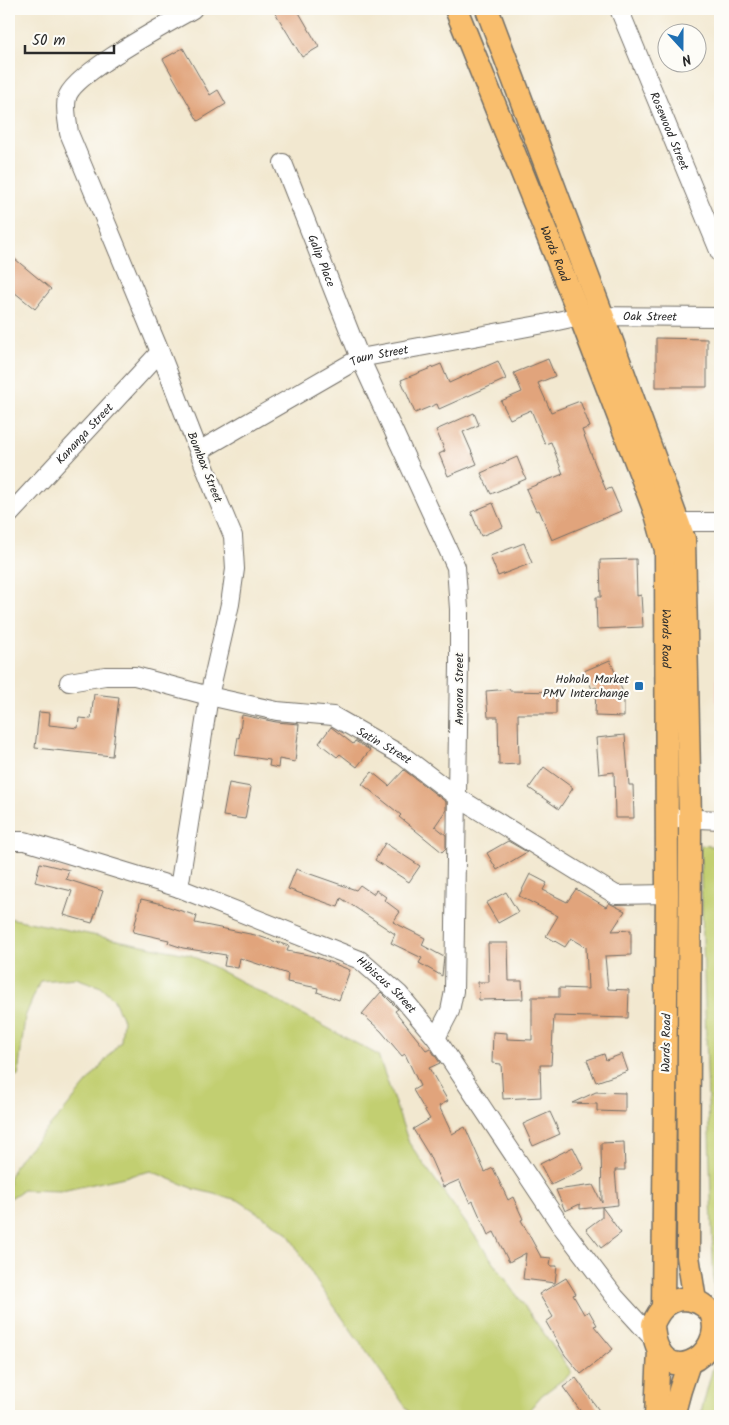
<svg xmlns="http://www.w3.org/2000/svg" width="729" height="1425" viewBox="0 0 729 1425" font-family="Kalam,sans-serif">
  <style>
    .built { fill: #f7d0ca }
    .green { fill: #c2cf71; stroke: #767d4e }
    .building { fill: #e1a47b }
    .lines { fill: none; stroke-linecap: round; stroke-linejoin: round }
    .minor-casing { stroke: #716d65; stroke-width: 20 }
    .major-casing { stroke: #716d65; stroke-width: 25 }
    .minor { stroke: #fff; stroke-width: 18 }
    .major { stroke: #f9be6d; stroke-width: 22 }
    .poi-dot { fill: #1f6fb2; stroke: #fdfcf7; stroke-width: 2 }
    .labels { text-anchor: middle; stroke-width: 4.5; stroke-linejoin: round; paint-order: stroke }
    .street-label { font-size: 12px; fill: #2b2b2b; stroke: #fdfcf7 }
    .poi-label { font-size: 12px; fill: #2b2b2b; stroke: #fdfcf7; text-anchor: end }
  </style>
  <rect width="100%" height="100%" fill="#fdfcf7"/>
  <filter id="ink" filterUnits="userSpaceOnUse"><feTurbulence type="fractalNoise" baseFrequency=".02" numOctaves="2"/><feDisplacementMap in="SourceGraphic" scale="10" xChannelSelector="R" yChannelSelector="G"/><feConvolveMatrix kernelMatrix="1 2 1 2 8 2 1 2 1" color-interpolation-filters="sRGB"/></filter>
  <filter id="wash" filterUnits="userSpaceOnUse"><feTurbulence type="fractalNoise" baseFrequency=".0096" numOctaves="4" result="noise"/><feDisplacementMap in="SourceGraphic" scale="20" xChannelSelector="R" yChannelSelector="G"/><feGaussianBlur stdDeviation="1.12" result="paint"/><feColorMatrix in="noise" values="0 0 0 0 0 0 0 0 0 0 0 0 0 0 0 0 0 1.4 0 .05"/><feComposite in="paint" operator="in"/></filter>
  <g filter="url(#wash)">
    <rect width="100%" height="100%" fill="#f2e8d0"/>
    <!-- built -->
    <path class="built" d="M718,528L720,529V702H716Z"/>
    <!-- green -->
    <path class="green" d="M700,845L720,847V1416H700L716,1356Z
      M9,918L191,955L378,1055L409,1143L572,1373L542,1395L524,1416H412L317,1282L287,1232L238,1200L194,1189L151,1171L62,1191L23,1190L9,1199V1178L19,1159L63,1112L121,1041L123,1020L113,998L101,987L76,978L40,981L25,1017L18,1076L9,1075Z"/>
    <g id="blocks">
      <!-- building -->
      <path class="building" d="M273,9H297L319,47L302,57Z
        M183,48L210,95L218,90L226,104L198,121L163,59Z
        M15,259L51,289L35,309L9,288V267Z
        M656,338L707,339V387H656Z
        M548,359L555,376L538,383L551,412L580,401L590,427L582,430L595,464L606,490L611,488L621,511L552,540L539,510L536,511L526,489L563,474L551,442L545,444L531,410L510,419L501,401L522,392L514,373Z
        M498,361L506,379L439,409L437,404L415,413L401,380L441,364L449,383Z
        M474,413L479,425L463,432L477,464L448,476L439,454L445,451L436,430Z
        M517,457L526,479L491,494L481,473Z
        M493,503L503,527L481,536L471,512Z
        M524,543L532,563L498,576L490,556Z
        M636,559L637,596L641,595L643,627L597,629L596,597H601L600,560Z
        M610,660L624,695V717L595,716L596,687L592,689L584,671Z
        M510,689V691L556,692V714H518L519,764L499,765L498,717H488L486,691Z
        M94,694L119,697L112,756L35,748L39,712L50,713L49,725L78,728L79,718L91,719Z
        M242,715L276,722L299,724L295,762L279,759L278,768L269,766L270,760L235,755L238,737L239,738Z
        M331,727L353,744L355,741L370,750L357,767L340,754L337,757L319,743Z
        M625,735L629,785H633L634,818H615L614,772L599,774L596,738Z
        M544,767L573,788L559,809L529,788Z
        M404,770L446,802V810L435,826L446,835V848L442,852L399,817L401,815L362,784L372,772L389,786Z
        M229,783L251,787L245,819L223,816Z
        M508,841L527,852L497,870L487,853Z
        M385,843L420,866L409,882L375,860Z
        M40,863L69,870L66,879L103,891L92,923L64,915L72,891L35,882Z
        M296,869L356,890L360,885L373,894L376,890L386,897L384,900L400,912L393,922L425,938L422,945L444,957L442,976L419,963L422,958L391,943L395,934L341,898L338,907L288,889Z
        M530,874L547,883L543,890L567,902L576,889L606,907L609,903L625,911L612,931L631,930V955L605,956L608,989L629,990L628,1018L554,1016L551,1065H540L541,1097L503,1099L501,1064L492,1063L493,1032L507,1033V1039L532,1040V997H559V988L588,989L586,947L571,938L565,947L546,936L558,916L519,896Z
        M506,892L518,912L498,923L486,903Z
        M141,899L163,904V905L197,916L195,923L255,935L289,946L287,951L314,956L350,970L339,1000L317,992L318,988L287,982L288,974L240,958L238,968L224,966L226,955L183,948L168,943L169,940L133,932Z
        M488,943H508L509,981H522L523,999L479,1000L478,982H489Z
        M381,992L398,1009L395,1011L426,1050L430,1048L440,1063L429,1068L448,1101L439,1106L452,1134L465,1127L485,1172L493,1168L508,1200L513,1197L523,1219L521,1220L541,1257L551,1258L550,1266H557L555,1283L523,1279L526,1253L509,1262L494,1232L488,1235L473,1201L470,1203L459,1180L443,1187L429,1155L413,1129L430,1119L413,1090L420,1086L405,1054L402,1056L381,1031L362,1014Z
        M604,1054L606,1060L622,1054L628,1071L596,1082L587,1060Z
        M596,1092L625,1093V1112L597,1111V1104L572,1103Z
        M550,1112L560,1134L533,1146L523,1124Z
        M624,1142L625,1170H615L618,1205L580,1209V1204L565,1211L556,1190L593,1185L602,1203L601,1143Z
        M573,1147L584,1169L551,1185L540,1164Z
        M602,1207L621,1233L601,1248L586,1229L602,1217Z
        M566,1278L576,1294L573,1295L584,1314L589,1311L597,1325L594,1326L613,1349L581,1374L565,1355L546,1322L553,1317L539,1294Z
        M576,1378L603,1416H584L563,1387Z"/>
    </g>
  </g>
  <g filter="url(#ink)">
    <use href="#blocks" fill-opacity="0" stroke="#716d65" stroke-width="1"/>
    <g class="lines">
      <defs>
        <g id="minor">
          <path id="s1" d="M619,9L720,253"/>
          <path id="s2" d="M283,163L360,358L456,567L459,609V664L454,991L450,1011L436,1038"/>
          <path id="s3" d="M199,451L360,358L544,324L580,316L720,317"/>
          <path id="s4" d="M9,515L160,352"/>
          <path d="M668,518L679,522H720"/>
          <path id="s5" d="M69,682L105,676H135L209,696L277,711L333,716L403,756L457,797L616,895L667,894"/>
          <path d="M677,818L720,820"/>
          <path id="s6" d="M9,841H25L179,888L360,960L399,994L436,1038L559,1223L615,1297L657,1343"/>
          <path d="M179,888L209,696L230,604L235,569L233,536L215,493L160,352L69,133C68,122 64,109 67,98C72,74 169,23 193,9"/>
        </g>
        <g id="major">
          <path id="s7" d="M456,9L580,316L656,514L666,550L667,894L663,1306"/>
          <path d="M487,9L603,317L684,539L690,819L688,1256L695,1301"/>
          <path d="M681,1299C693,1299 704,1303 711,1313C729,1357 656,1396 653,1324C659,1310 666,1302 681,1299Z"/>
          <path d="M656,1416L659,1350"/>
          <path d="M673,1416L680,1390L689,1363"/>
        </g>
      </defs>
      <!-- minor casing -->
      <use href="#minor" class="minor-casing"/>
      <!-- major casing -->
      <use href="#major" class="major-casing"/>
      <!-- minor -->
      <use href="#minor" class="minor"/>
      <!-- major -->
      <use href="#major" class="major"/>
    </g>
  </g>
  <!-- markers -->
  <rect class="poi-dot" x="634" y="681" width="10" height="10" rx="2.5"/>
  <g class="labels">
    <!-- street labels -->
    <g class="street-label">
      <text dy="4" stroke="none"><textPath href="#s1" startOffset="132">Rosewood Street</textPath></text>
      <text dy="4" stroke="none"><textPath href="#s7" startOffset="264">Wards Road</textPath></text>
      <text dy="4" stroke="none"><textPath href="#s2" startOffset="105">Galip Place</textPath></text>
      <text dy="4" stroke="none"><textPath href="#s3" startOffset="480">Oak Street</textPath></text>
      <text dy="4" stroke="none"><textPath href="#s3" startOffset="205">Taun Street</textPath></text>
      <text dy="4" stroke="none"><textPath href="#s4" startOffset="111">Kananga Street</textPath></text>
      <text transform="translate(205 467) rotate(68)" y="4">Bombax Street</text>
      <text dy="4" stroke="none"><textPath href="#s7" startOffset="669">Wards Road</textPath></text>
      <text transform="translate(459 689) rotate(-90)" y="4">Amoora Street</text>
      <text dy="4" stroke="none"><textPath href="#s5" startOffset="328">Satin Street</textPath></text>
      <text dy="4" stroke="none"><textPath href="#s6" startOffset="408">Hibiscus Street</textPath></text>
      <text transform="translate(666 1043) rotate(-89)" y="4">Wards Road</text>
    </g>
    <!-- poi labels -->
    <g class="poi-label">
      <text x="629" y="683">Hohola Market<tspan x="629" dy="14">PMV Interchange</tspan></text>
    </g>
  </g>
  <!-- margin -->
  <rect width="729" height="1425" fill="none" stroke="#fdfcf7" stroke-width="30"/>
  <!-- north arrow -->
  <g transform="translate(682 48) rotate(159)"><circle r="24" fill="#fdfcf7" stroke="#a9a8a5"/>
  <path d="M0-4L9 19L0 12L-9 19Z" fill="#1f6fb2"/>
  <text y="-8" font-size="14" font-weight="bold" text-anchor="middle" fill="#2b2b2b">N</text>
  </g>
  <!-- scale -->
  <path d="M25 45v8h89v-8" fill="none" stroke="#2b2b2b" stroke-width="2.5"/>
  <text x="32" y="45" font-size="15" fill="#2b2b2b" stroke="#fdfcf7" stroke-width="4" paint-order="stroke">50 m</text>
</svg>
